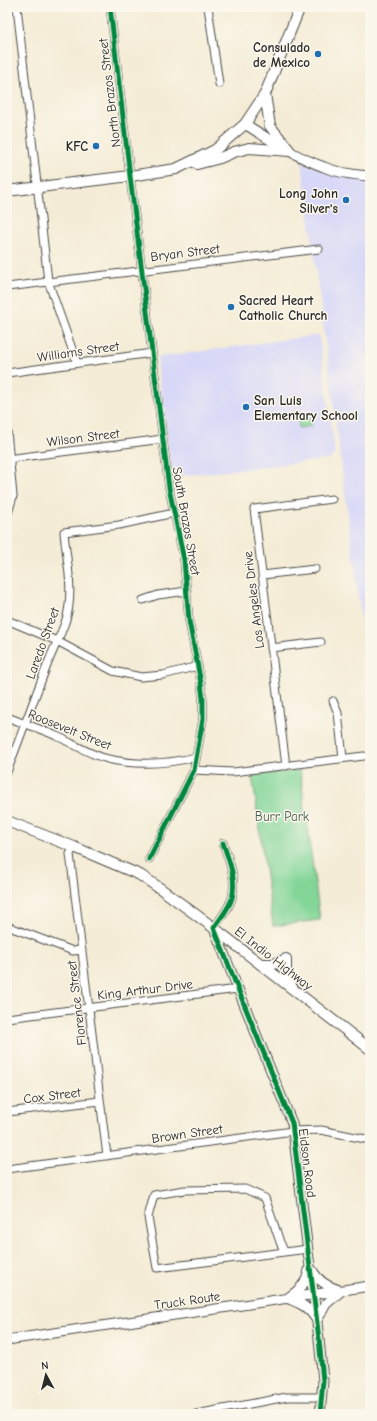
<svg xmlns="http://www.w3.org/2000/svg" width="377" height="1421" viewBox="0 0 377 1421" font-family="'Comic Neue',sans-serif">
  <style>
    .built { fill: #d7d7f8 }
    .green { fill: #82d597; stroke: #568061 }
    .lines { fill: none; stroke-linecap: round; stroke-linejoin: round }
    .street-casing { stroke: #494845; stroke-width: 9 }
    .secondary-casing { stroke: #494845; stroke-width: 11 }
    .primary-casing { stroke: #494845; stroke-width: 12 }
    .street { stroke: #fff; stroke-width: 7 }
    .secondary { stroke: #fff; stroke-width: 9 }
    .primary { stroke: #fff; stroke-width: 10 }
    .cycleway-casing { stroke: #fbf7ec; stroke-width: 8 }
    .cycleway { stroke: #00873e; stroke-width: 5 }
    .poi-dot { fill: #1f6fb2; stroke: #fbf7ec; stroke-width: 1.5 }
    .labels { text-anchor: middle; stroke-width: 3; stroke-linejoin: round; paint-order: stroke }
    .poi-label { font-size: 13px; font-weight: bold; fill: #2b2b2b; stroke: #fbf7ec; text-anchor: end }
    .street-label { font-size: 13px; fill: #2b2b2b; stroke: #fbf7ec }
    .park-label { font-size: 13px; fill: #455e4b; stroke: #fbf7ec }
  </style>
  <rect width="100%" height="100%" fill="#fbf7ec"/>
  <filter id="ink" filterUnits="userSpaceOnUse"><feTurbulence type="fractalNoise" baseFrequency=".025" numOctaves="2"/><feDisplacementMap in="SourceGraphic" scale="8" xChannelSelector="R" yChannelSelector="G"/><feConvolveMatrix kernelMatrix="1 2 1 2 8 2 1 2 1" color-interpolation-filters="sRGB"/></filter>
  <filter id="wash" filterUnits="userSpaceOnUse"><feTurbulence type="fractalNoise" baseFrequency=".012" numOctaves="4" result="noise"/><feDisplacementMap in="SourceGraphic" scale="16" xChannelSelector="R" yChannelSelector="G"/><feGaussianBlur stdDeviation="0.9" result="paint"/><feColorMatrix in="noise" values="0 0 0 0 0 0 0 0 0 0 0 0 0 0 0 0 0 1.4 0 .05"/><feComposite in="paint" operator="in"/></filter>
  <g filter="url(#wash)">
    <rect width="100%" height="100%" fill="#f4ecd6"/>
    <!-- built -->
    <path class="built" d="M302,162L340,176L370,180V685Z
      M319,335L335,453L330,459L172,477L157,361L159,357Z"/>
    <!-- green -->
    <path class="green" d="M310,417L311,426L299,428L298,418Z
      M300,770L320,920L273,926L252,775Z"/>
  </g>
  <g filter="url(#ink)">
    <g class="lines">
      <defs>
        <path id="street" d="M17,7L48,281L77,363
          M110,7L130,176L169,488L184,560L189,621L201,683L203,699V719L194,770L149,859
          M208,7L219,84
          M7,287L319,249
          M7,373L152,353
          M7,431L13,496L7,517
          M7,459L163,439
          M262,575L315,569
          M143,600L158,595L187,591
          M7,620L57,641L113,671L141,677L163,675L198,666
          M271,648L321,642
          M333,701L338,713L343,758
          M7,717C25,724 44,730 61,738C77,746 91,755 108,759C138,766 167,764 196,757
          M286,766L254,509L332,499
          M194,770L233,772L364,756
          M7,772C21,735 34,699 48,663C55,644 67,625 69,605C72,581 66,556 64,532L119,525L174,513
          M74,847L70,854L107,1156
          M7,926L73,951L82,950
          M214,928C219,920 230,907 232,898C237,879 229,861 223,843
          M7,1018L238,989
          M7,1112L100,1101
          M7,1169L293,1131L321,1130L370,1140
          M284,1251L280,1242L265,1198L245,1189L185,1190L154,1195L148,1217L157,1268L308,1249
          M196,1414L287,1397H322"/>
        <path id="secondary" d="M245,124C270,140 296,157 324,167C338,173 355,175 370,176
          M214,928L238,989L292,1123L319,1339L323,1381L320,1414
          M312,1270C318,1281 327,1286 339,1290
          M289,1297C299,1290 307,1283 309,1270
          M289,1299C302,1304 308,1307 316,1319
          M318,1319L326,1304L341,1291
          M7,1340L370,1286"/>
        <path id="primary" d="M265,94L270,126L290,151
          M197,164L220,158L234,152L249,148L290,151
          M7,191L130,176L176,169L215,150L245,124L265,94L300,7
          M7,821L74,847L140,875L161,889L214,928L370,1049
          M260,964H274L286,959V970L292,988"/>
      </defs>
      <!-- street casing -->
      <use href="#street" class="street-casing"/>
      <!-- secondary casing -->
      <use href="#secondary" class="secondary-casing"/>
      <!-- primary casing -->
      <use href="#primary" class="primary-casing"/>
      <!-- street -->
      <use href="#street" class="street"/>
      <!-- secondary -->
      <use href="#secondary" class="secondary"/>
      <!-- primary -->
      <use href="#primary" class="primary"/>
      <defs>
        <path id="cycleway" d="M110,7L130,176L169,488L184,560L189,621L201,683L203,699V719L194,770L149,859
          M223,843C229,861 237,879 232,898C230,907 219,920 214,928L238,989L292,1123L319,1339L323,1381L320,1414"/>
      </defs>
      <!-- cycleway casing -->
      <use href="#cycleway" class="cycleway-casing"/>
      <!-- cycleway -->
      <use href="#cycleway" class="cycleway"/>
    </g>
  </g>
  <!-- markers -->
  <g class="poi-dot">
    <circle cx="318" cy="54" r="4"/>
    <circle cx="96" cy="146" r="4"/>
    <circle cx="346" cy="200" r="4"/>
    <circle cx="231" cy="307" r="4"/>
    <circle cx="246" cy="407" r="4"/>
  </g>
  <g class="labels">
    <!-- poi labels -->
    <g class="poi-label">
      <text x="310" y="52">Consulado<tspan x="310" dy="15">de Mexico</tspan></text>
      <text x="88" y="151">KFC</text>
      <text x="338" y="198">Long John<tspan x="338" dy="15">Silver's</tspan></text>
      <text x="239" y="305" text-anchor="start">Sacred Heart<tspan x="239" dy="15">Catholic Church</tspan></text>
      <text x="254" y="405" text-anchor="start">San Luis<tspan x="254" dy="15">Elementary School</tspan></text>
    </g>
    <!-- street labels -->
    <g class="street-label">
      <text transform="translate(109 93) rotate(-97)" y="5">North Brazos Street</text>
      <text transform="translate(185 252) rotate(-7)" y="5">Bryan Street</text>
      <text transform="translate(78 351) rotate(-8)" y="5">Williams Street</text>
      <text transform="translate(83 437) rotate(-7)" y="5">Wilson Street</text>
      <text transform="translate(187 521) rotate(80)" y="5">South Brazos Street</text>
      <text transform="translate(253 600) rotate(-97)" y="5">Los Angeles Drive</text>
      <text transform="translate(42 643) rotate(-70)" y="5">Laredo Street</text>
      <text transform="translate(70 729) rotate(22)" y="5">Roosevelt Street</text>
      <text transform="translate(274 958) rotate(38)" y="5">El Indio Highway</text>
      <text transform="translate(145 989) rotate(-7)" y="5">King Arthur Drive</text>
      <text transform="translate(76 1003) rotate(-97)" y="5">Florence Street</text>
      <text transform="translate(52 1095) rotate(-7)" y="5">Cox Street</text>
      <text transform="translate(187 1133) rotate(-8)" y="5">Brown Street</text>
      <text transform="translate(308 1163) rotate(83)" y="5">Eidson Road</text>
      <text transform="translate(187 1300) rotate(-8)" y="5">Truck Route</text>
    </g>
    <!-- park labels -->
    <g class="park-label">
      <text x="282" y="821">Burr Park</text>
    </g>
  </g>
  <!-- margin -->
  <rect width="377" height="1421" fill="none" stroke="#fbf7ec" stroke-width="24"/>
  <!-- north arrow -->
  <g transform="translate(46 1375) rotate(353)" stroke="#fbf7ec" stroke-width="3" paint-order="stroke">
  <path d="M0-3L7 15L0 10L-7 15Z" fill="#2b2b2b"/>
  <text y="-6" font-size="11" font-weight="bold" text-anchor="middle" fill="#2b2b2b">N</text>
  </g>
</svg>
